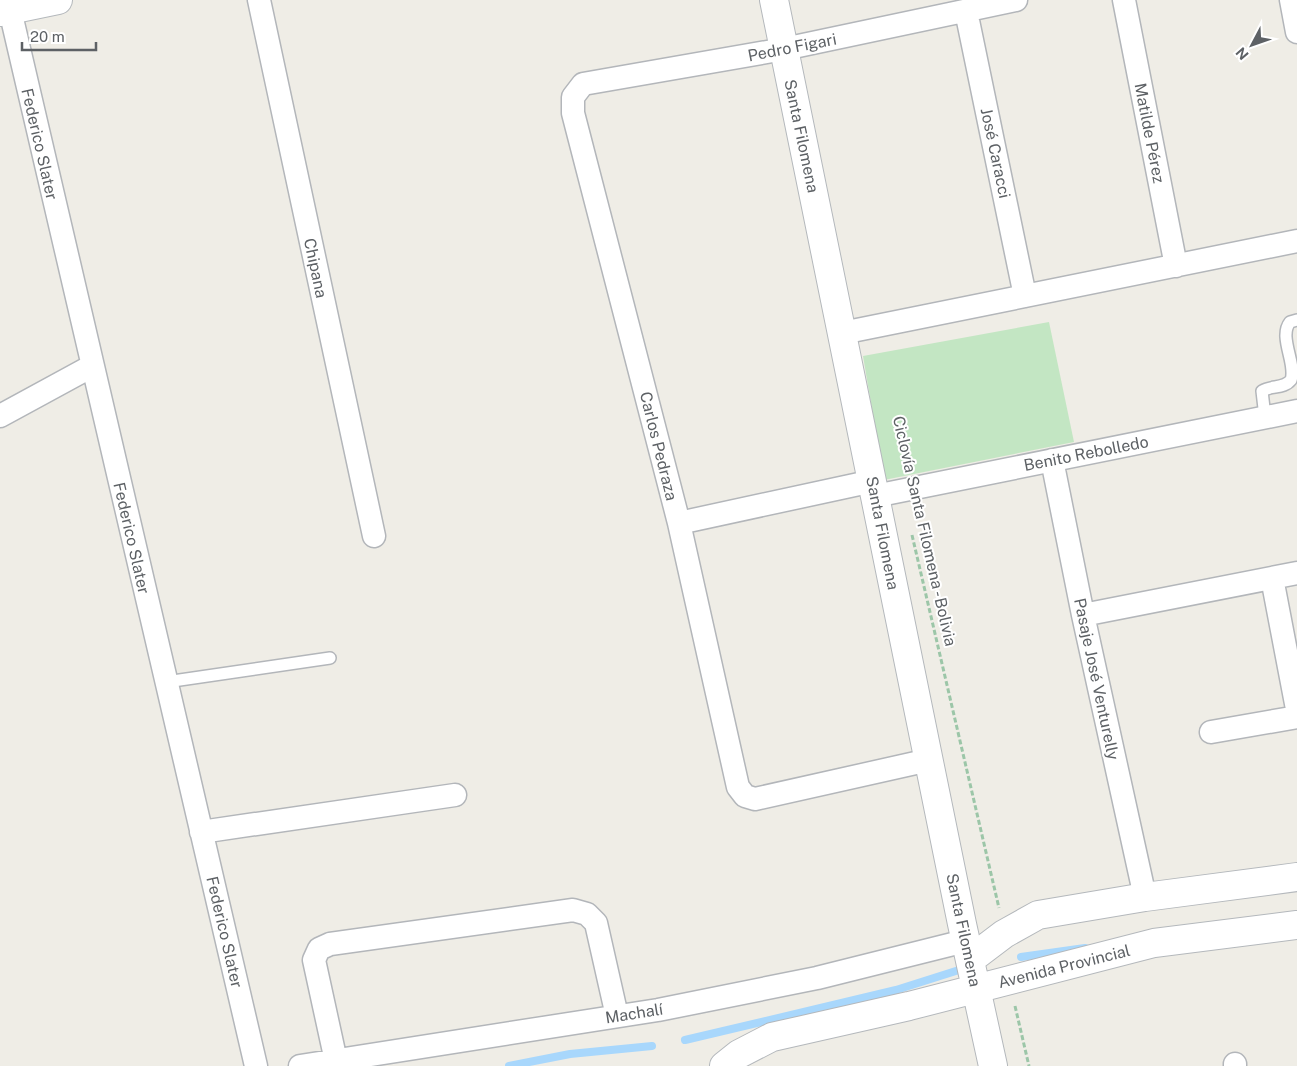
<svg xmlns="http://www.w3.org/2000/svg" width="1297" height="1066" viewBox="0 0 1297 1066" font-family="'Public Sans',sans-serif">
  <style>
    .green { fill: #c3e6c3 }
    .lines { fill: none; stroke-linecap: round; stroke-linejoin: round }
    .stream { stroke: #a8d7fc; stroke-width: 8 }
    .lane-casing { stroke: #b3b6ba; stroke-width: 14 }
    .street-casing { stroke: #b3b6ba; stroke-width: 25 }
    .secondary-casing { stroke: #b4b8bc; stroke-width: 30 }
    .path { stroke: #9cc6a8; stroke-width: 3; stroke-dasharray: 5 2.5; stroke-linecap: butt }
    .lane { stroke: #fff; stroke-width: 11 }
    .street { stroke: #fff; stroke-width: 22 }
    .secondary { stroke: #fff; stroke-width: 28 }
    .labels { text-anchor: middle; stroke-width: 4; stroke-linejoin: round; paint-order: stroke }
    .street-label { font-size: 16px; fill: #5d6165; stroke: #fff }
  </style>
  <rect width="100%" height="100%" fill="#efede6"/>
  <!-- green -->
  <path class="green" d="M1049,322L1074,442L884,480L863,356Z"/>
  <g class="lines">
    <!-- stream -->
    <path class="stream" d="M1021,957L1085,948
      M685,1040L896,990L959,970
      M509,1066L570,1054L652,1046"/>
    <defs>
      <path id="lane" d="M1265,417L1262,391C1271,385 1284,389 1291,380C1297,364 1278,337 1290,322L1297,320
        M166,682L330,658"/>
      <path id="street" d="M259,0L374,536
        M1124,0L1176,266
        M1291,0L1297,32
        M10,10L256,1066
        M966,11L1025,296
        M842,333L1297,241
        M0,416L92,366
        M1052,460L1083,615L1145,897
        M875,496L1297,411
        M679,523L873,481
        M1272,578L1297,709
        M1083,615L1297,573
        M1211,732L1297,717
        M929,760L755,799L745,796L738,787L679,523L573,113V97L583,84L784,49L1016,0
        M201,832L455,795
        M336,1061L314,960L319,949L330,944L573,910L587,914L596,923L617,1016
        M1235,1064V1066
        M300,1066L658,1010L817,978L965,941"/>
      <path id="secondary" d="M774,0L962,924L993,1066
        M0,12L58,0
        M971,959L1004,934L1038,915L1145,897L1297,877
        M724,1066L739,1054L772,1037L909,1006L1154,943L1297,925"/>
    </defs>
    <!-- lane casing -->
    <use href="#lane" class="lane-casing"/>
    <!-- street casing -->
    <use href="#street" class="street-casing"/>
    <!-- secondary casing -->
    <use href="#secondary" class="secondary-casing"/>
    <!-- path -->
    <path class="path" d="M912,535L999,908
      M1015,1006L1029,1066"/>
    <!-- lane -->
    <use href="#lane" class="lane"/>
    <!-- street -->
    <use href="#street" class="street"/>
    <!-- secondary -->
    <use href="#secondary" class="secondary"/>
  </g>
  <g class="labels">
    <!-- street labels -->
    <g class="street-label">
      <text transform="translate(792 47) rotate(-11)" y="6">Pedro Figari</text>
      <text transform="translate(1150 133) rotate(79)" y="6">Matilde Pérez</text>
      <text transform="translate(802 136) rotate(78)" y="6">Santa Filomena</text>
      <text transform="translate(40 144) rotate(77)" y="6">Federico Slater</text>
      <text transform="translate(996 153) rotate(78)" y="6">José Caracci</text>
      <text transform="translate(316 268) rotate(78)" y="6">Chipana</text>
      <text transform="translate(659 446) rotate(76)" y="6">Carlos Pedraza</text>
      <text transform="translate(1086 453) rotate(-11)" y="6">Benito Rebolledo</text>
      <text transform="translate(925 531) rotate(77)" y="6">Ciclovía Santa Filomena - Bolivia</text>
      <text transform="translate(883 533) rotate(79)" y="6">Santa Filomena</text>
      <text transform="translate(132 538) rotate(77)" y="6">Federico Slater</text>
      <text transform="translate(1097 679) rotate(78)" y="6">Pasaje José Venturelly</text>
      <text transform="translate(964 930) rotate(78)" y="6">Santa Filomena</text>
      <text transform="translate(225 932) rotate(77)" y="6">Federico Slater</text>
      <text transform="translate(1064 966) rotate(-14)" y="6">Avenida Provincial</text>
      <text transform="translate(634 1013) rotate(-9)" y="6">Machalí</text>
    </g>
  </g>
  <!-- north arrow -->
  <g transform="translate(1252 45) rotate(229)" stroke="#ffffff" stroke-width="4" paint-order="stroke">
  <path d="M0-4L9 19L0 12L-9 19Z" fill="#5d6165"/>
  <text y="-8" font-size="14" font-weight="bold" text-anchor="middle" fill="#5d6165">N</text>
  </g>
  <!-- scale -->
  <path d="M22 42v8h74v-8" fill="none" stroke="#5d6165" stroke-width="2.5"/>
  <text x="30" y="42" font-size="15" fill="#5d6165" stroke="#ffffff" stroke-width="4" paint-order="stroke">20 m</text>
</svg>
